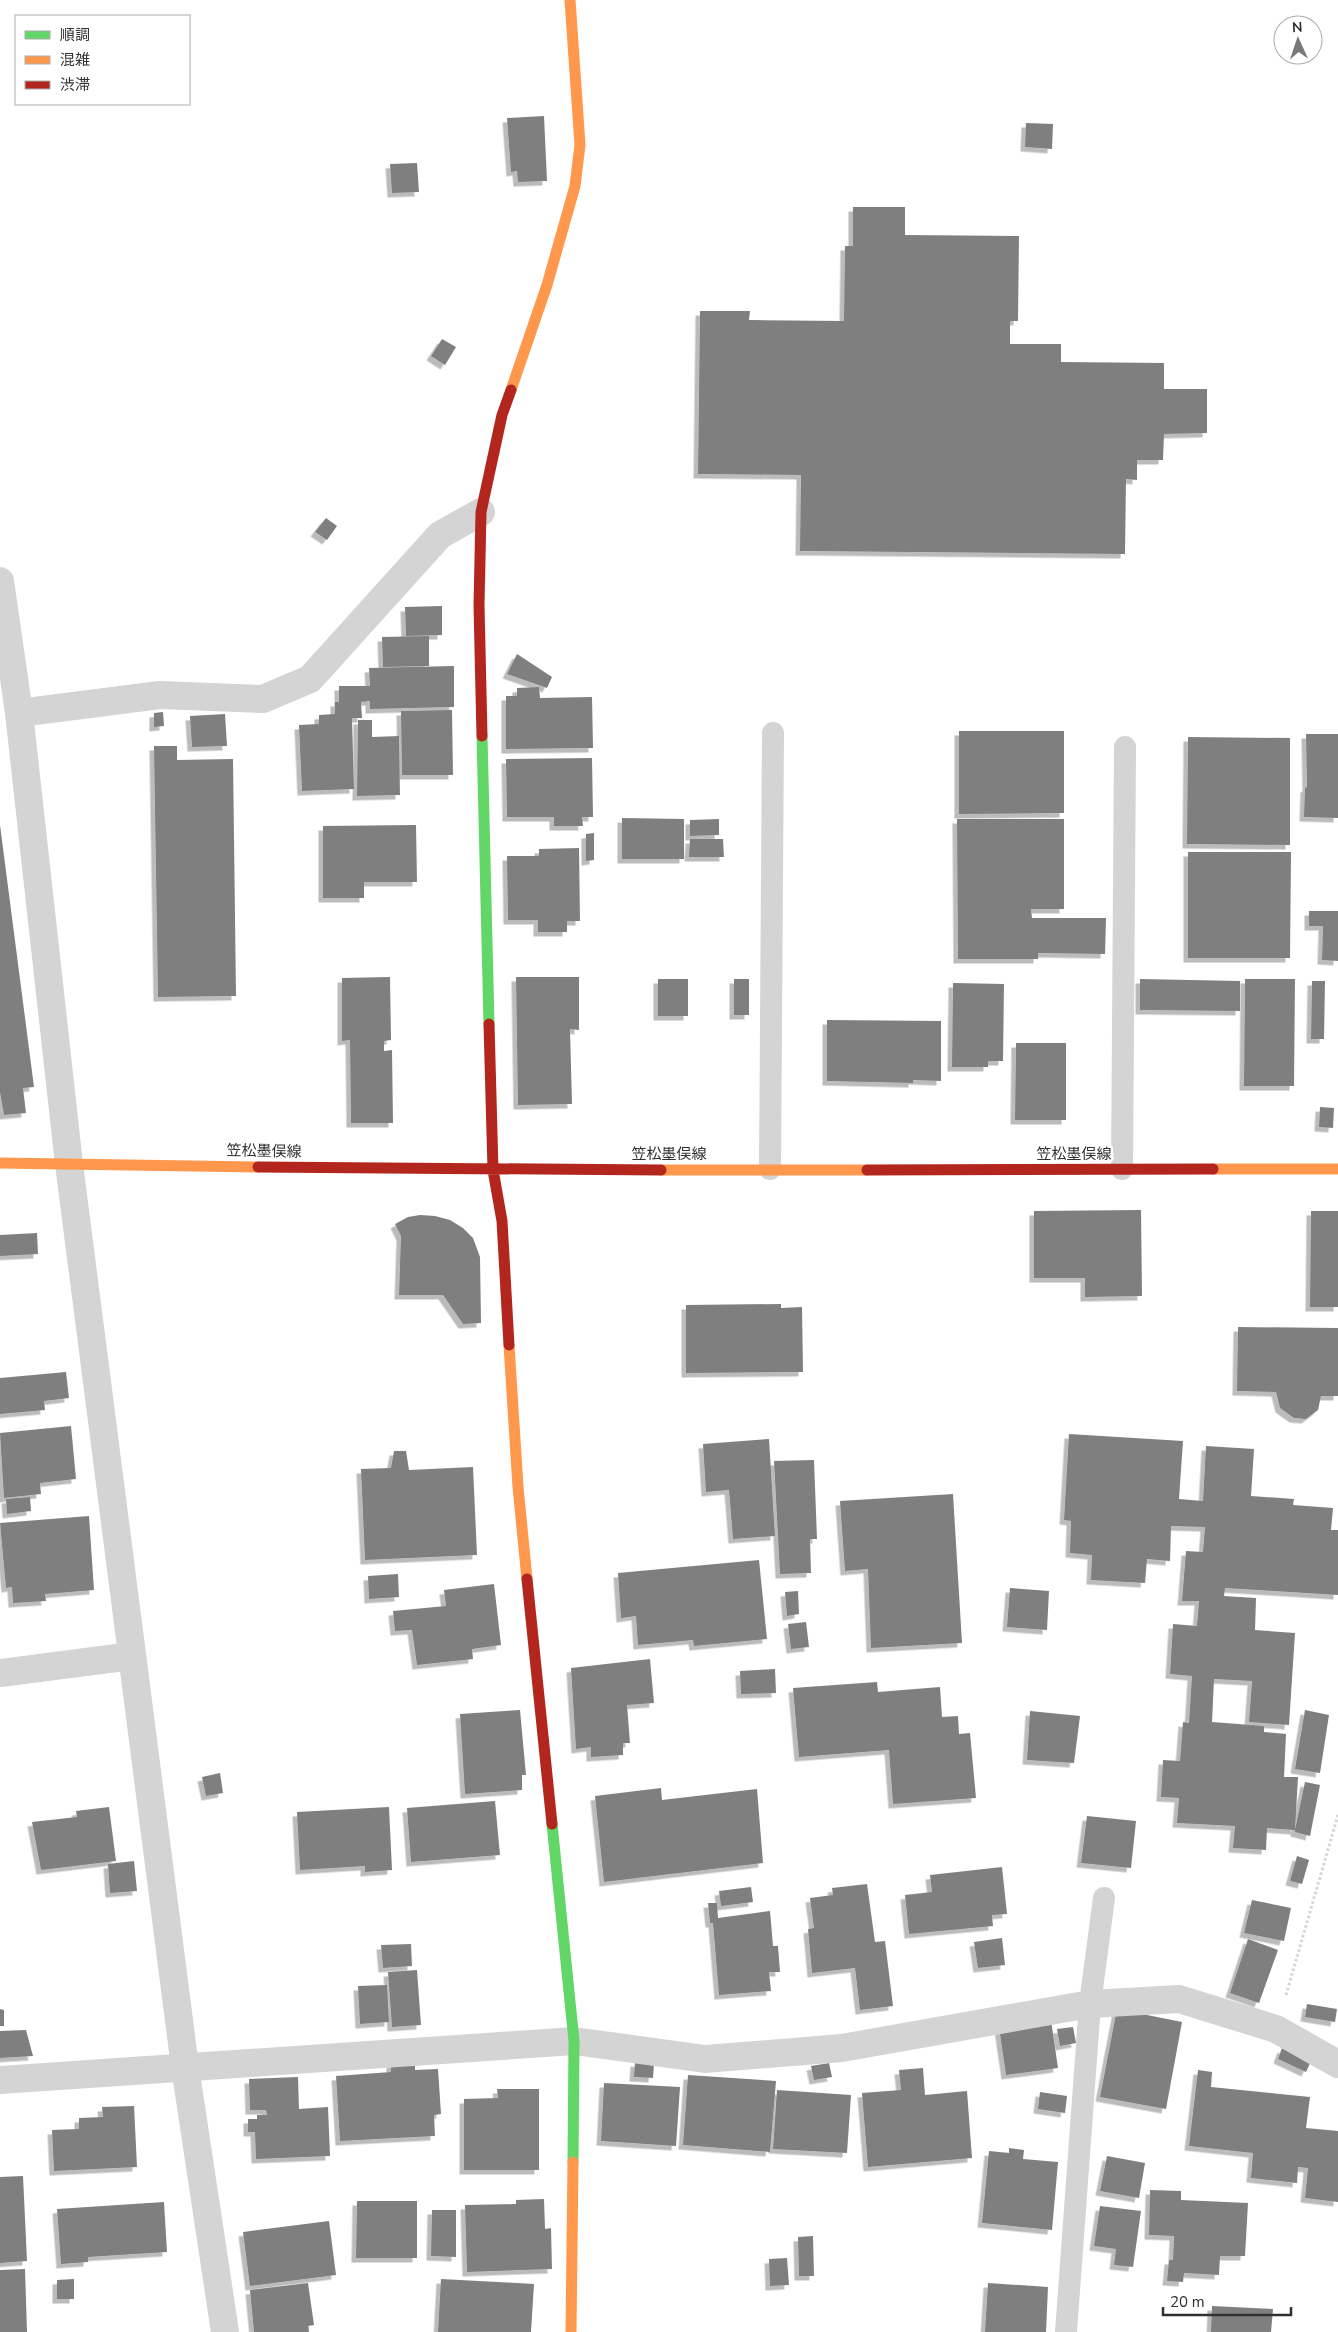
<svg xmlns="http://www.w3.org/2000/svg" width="1338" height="2332" viewBox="0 0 1338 2332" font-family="'Nunito Sans','Noto Sans JP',sans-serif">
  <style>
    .building { fill: #7f7f7f; filter: url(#shadow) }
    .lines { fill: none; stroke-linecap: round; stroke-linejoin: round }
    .path { stroke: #d4d4d4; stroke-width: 3; stroke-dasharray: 2.5 2.5; stroke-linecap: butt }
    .lane { stroke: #d4d4d4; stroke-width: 22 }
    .street { stroke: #d4d4d4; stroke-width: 28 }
    .fast { stroke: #63d668; stroke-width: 11 }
    .slow { stroke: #ff974d; stroke-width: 11 }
    .jam { stroke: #b3261e; stroke-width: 11 }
    .labels { text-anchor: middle; stroke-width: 5; stroke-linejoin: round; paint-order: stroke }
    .street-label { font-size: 15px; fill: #303030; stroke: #fff }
  </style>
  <defs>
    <filter id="shadow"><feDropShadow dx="-4.5" dy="4.5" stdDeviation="0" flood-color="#0004"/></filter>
  </defs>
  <rect width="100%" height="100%" fill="#fff"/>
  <!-- building -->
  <path class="building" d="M544,116L547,181L518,182L517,171L511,172L507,118Z
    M1026,123L1053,124L1052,149L1025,147Z
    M417,163L419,192L392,193L390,164Z
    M853,207H905V235L1019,236L1018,321H1010V344H1061V362L1164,363V389H1207V433L1164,434L1163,460H1137V480L1126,479L1125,554L800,551L801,475L698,474L700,311H750L749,320L844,321L845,246H853Z
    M442,339L456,347L445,365L431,356Z
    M326,518L337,526L327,540L315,532Z
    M442,606V635L406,636L405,607Z
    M429,636V666L383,667L382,637Z
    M517,654L552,677L547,688L507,674Z
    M454,666V707L370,709V701L361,702L362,718H352L354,789L302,791L299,725L319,724V715L335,714V702H339V686H370L369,668Z
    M539,687L540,698L592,697L593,748L506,749V696H517V688Z
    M452,710L453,775H402L401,711Z
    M163,712L164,726L154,727V713Z
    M225,714L227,746L192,747L190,716Z
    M358,720H372V737L399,736L400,795L357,796Z
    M959,731H1064V813L959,814Z
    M1306,734H1338V818L1304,817L1305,788L1307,787Z
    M1188,737L1290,738V845L1187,844Z
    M154,746H177V760L233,759L236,996L158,997Z
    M592,758L593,817H582L583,826H554V817H507L506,759Z
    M622,818L684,819V859H622Z
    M719,819V835L690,836V820Z
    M957,819H1064V909H1031L1032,918H1106L1105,954L1038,953V959H958Z
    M0,825L34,1087L23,1088L26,1113L4,1115L0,1092Z
    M416,825L417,882H364V898H323V826Z
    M594,833V860L586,861V834Z
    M690,839H723L724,857H689Z
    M579,848L580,921H567V932H538V920H508L507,856H539V849Z
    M1188,852H1291L1290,958H1188Z
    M1309,911H1338V961L1322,960L1323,926H1309Z
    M390,977L391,1040L384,1041V1051L392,1050L393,1123H351L350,1040L342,1041V978Z
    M516,977H579V1030L570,1029L572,1104L518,1105Z
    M658,979H688V1016H658Z
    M734,979H749V1015H734Z
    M1140,979L1240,981V1011L1140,1010Z
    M1245,979H1295L1294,1086H1244Z
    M1312,981H1325L1324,1039H1311Z
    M953,983L1004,984L1003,1061H988V1067H952Z
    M827,1020L941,1021V1081L913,1080V1083L827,1081Z
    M1016,1043H1066V1120H1015Z
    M1320,1107L1334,1108L1333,1128L1319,1127Z
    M1141,1210L1142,1296L1085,1297V1278H1034V1211Z
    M1311,1211H1338V1307H1310Z
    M420,1215L435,1216L450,1220L463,1228L473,1238L480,1257L481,1323L463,1324L443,1295H399L401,1236L395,1224L408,1217Z
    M37,1233L38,1254L0,1256V1235Z
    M781,1304V1308L802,1307L803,1372L686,1373V1305Z
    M1238,1327L1338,1328V1396H1321L1318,1410L1306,1419L1294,1418L1280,1408L1276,1392L1237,1391Z
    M66,1372L69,1398L44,1401L45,1410L0,1414V1378Z
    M71,1426L76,1479L40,1483L41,1494L4,1498L0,1433Z
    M1069,1434L1183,1441L1179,1499L1203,1501L1206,1446L1254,1449L1251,1496L1294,1499L1293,1505L1333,1508L1331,1530H1338V1595L1225,1588L1224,1596L1256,1598L1255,1630L1295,1633L1289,1725L1249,1722L1252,1681L1214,1679L1212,1722L1264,1726V1732L1286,1734L1284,1777H1298L1295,1830L1305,1782L1320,1785L1310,1836L1295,1832V1830L1267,1828L1266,1850L1233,1848L1235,1826L1177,1823L1179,1798L1161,1797L1163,1760L1180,1761L1183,1722L1189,1723L1192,1676L1170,1674L1173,1624L1197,1626L1199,1601H1182L1186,1551L1203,1552L1205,1527L1171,1526L1170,1561L1147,1559L1145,1583L1091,1580L1092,1555L1070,1553L1071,1521L1064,1520Z
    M769,1439L775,1536L733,1539L729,1490L706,1492L703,1444Z
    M394,1451H406L409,1470L473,1467L477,1555L365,1560L361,1469L391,1468Z
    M814,1460L817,1539H810L811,1573L780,1574L774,1461Z
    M953,1494L962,1643L871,1648L868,1569L845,1571L840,1501Z
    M30,1497L31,1511L7,1514L6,1499Z
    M89,1516L94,1590L45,1594L46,1601L13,1603L12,1587L6,1588L0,1523Z
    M759,1560L767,1639L694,1646L693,1640L638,1645L636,1616L621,1618L618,1573Z
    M398,1574L399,1597L369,1599L368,1576Z
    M494,1584L501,1645L472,1649L473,1659L417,1665L412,1630L395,1631L393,1611L446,1606L444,1590Z
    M1010,1588L1049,1591L1047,1630L1007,1627Z
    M798,1591L799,1614L787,1616L785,1592Z
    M806,1622L809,1647L791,1649L788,1624Z
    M650,1659L654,1703L627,1705L630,1743H623V1755L591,1757V1747L576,1749L571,1668Z
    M775,1669L776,1693L741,1694L740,1671Z
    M877,1682L878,1692L940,1687L942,1717L958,1716L959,1734L970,1733L976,1798L893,1804L889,1750L799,1757L793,1688Z
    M520,1710L526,1775H522V1790L465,1794L460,1714Z
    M1305,1710L1329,1715L1320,1773L1295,1769Z
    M1030,1711L1080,1716L1074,1763L1027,1760Z
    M220,1773L223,1793L206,1796L202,1777Z
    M661,1788L662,1800L757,1789L763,1863L604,1882L595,1796Z
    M495,1801L500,1855L411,1862L407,1808Z
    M109,1807L116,1861L41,1870L32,1822L77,1817L76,1811Z
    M389,1807L392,1870L365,1872V1866L300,1870L297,1812Z
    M1087,1816L1136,1821L1131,1868L1081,1863Z
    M1297,1856L1309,1860L1302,1884L1290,1881Z
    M134,1861L137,1891L110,1893L108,1864Z
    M1002,1867L1007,1914L992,1915L993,1926L909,1934L905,1895L932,1892L930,1875Z
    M867,1884L875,1942L885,1941L893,2006L860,2010L855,1968L812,1973L808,1929L814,1928L810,1898L833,1895L832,1888Z
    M751,1887L753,1902L721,1906L719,1891Z
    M1252,1900L1291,1908L1284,1941L1244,1933Z
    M708,1903H717L718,1918L770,1911L773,1946H778L780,1972H769L771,1991L719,1995L713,1923H710Z
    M1002,1938L1005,1965L978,1968L974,1942Z
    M1248,1939L1278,1950L1259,2003L1230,1993Z
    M411,1944L412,1966L383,1968L381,1945Z
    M417,1970L421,2025L392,2027L388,1972Z
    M387,1985L389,2022L360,2024L358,1986Z
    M1307,2004L1337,2009L1335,2022L1305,2017Z
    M0,2009L4,2010V2026H0Z
    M1117,2009L1182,2022L1166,2109L1100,2097Z
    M1051,2020L1058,2068L1006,2075L999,2027Z
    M1073,2027L1076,2043L1060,2046L1057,2029Z
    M26,2030L33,2056L0,2058V2031Z
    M1282,2048L1311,2061L1306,2072L1278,2059Z
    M415,2062V2070L438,2069L441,2114L434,2115L435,2136L340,2141L336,2076L391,2072V2063Z
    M635,2062L654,2064L653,2078L634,2077Z
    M829,2063L832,2077L814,2080L811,2066Z
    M923,2068L925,2095L967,2091L972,2158L868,2167L862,2093L901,2090L899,2070Z
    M1198,2070L1212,2072L1211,2087L1310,2097L1306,2128L1338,2131V2202L1305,2198L1308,2168L1298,2167L1297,2183L1251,2178L1253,2153L1189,2146Z
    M688,2075L776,2081L770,2152L683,2145Z
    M298,2077L299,2109L328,2107L330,2156L256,2159L255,2132H248V2119H257V2115H267L266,2110H250L249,2079Z
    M604,2083L680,2087L676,2146L601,2141Z
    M497,2089H539V2170H464V2099L498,2098Z
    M777,2090L851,2095L847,2153L773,2149Z
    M1040,2092L1067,2096L1065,2113L1038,2109Z
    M134,2106L137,2167L54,2171L52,2130L79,2129V2118L103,2117L102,2107Z
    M1009,2148L1024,2150L1023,2159L1058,2162L1052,2230L982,2223L989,2151L1009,2153Z
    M1107,2156L1145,2163L1139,2198L1100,2191Z
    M23,2176L27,2261L0,2263V2177Z
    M1150,2190L1181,2191V2200L1248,2203L1245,2256H1220L1219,2275L1184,2273L1183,2282L1167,2281L1169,2260H1173L1174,2236L1149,2235Z
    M544,2199L545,2229L551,2228L552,2269L467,2272L465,2205L516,2204V2200Z
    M357,2201H417V2258H356Z
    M164,2202L167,2252L88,2257V2262L61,2264L57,2209Z
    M1100,2206L1141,2211L1133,2267L1114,2265L1116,2249L1094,2246Z
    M432,2210H456V2257L431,2256Z
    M329,2221L336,2275L250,2286L243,2232Z
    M813,2236L814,2276H799L798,2237Z
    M787,2258L789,2285L770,2286L769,2259Z
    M25,2269L27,2332H0V2270Z
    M74,2279V2299H57V2280Z
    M441,2279L534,2284L531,2332H438Z
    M308,2283L314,2325L308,2326L309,2332H254L250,2290Z
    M988,2283L1048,2287L1046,2332H985Z
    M1212,2306L1273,2309L1271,2332H1211Z"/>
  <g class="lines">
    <!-- path -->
    <path class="path" d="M1286,1995L1338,1815"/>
    <!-- lane -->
    <path class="lane" d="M770,1169L773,733
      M1122,1169L1125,747
      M1066,2332L1090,2004L1104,1898"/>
    <!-- street -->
    <path class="street" d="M0,581L19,713L69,1164L185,2067L225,2332
      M19,713L160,695L263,699L310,679L440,535L481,512
      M0,1673L132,1656
      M0,2080L574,2041L705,2059L842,2048L1090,2004L1179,1999L1276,2029L1338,2064"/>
    <!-- fast -->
    <path class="fast" d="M482,736L489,1024
      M552,1824L574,2041L573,2162"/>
    <!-- slow -->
    <path class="slow" d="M511,390L547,285L575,186L580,145L570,0
      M0,1163L258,1167
      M1213,1169H1338
      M661,1170H867
      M509,1345L518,1487L527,1579
      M571,2332L573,2162"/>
    <!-- jam -->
    <path class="jam" d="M482,736L479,605L481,512L502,415L511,390
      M489,1024L493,1170L502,1221L509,1345
      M258,1167L661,1170
      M867,1170L1213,1169
      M527,1579L552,1824"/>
  </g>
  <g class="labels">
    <!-- street labels -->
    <g class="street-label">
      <text transform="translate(264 1151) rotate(1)" y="5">笠松墨俣線</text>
      <text x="669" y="1159">笠松墨俣線</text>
      <text x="1074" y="1159">笠松墨俣線</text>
    </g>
  </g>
  <!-- legend -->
  <rect x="15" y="15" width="175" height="90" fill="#ffffff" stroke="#acacac"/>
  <rect x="25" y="31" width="25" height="8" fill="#63d668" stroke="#acacac"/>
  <text x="60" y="40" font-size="15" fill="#303030">順調</text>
  <rect x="25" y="56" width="25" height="8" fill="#ff974d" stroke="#acacac"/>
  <text x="60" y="65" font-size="15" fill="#303030">混雑</text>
  <rect x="25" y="81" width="25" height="8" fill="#b3261e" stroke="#acacac"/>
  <text x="60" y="90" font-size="15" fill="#303030">渋滞</text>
  <!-- north arrow -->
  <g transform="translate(1298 40) rotate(357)"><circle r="24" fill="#ffffff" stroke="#acacac"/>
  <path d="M0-4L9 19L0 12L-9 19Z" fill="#787878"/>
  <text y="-8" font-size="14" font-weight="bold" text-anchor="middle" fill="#303030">N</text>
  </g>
  <!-- scale -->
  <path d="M1163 2307v8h128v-8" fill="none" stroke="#303030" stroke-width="2.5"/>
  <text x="1170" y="2307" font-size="15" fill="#303030" stroke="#ffffff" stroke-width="4" paint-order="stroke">20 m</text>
</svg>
